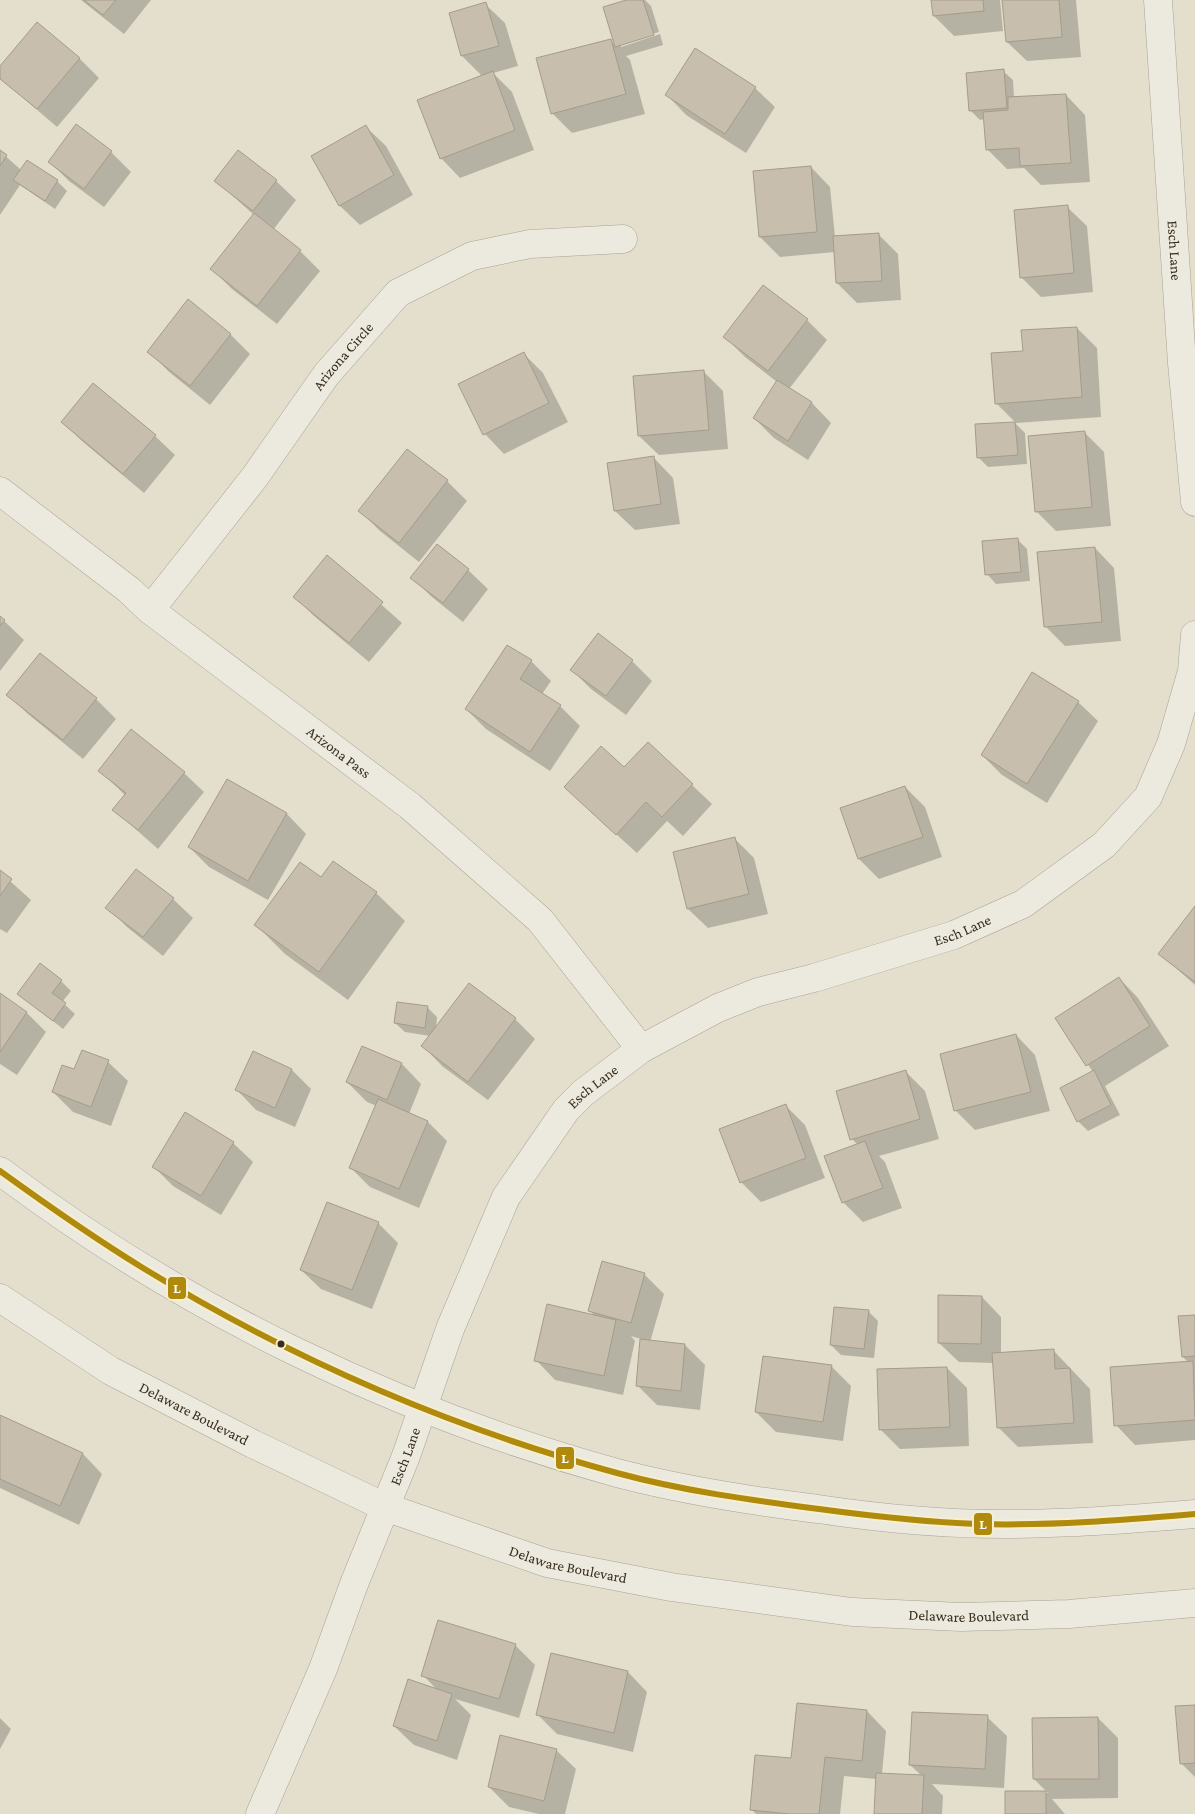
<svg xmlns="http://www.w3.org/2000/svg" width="1195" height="1814" viewBox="0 0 1195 1814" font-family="'Crimson Pro',serif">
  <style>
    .shadow { fill: #0003 }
    .building { fill: #c8bead; stroke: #a49b8b }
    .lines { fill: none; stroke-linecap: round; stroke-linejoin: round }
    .street-casing { stroke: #a9a395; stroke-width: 29 }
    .street { stroke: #ece9de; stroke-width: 28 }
    .bus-1-casing { stroke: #f6efd2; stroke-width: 10 }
    .bus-1 { stroke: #af8a0c; stroke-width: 6 }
    .bus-dot { fill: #382d1d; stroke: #f6efd2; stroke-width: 2 }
    .labels { text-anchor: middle; stroke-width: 4; stroke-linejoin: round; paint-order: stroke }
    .street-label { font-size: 15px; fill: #382d1d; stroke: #f6efd2 }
    .line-badge { stroke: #f6efd2; stroke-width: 2 }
    .badge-label { font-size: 14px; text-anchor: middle; font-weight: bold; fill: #fff }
  </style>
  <rect width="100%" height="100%" fill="#e4dfcc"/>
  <!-- shadow -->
  <path class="shadow" d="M81,0H151L124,34Z
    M631,0H645L651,6L659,32L621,44V47L660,34L663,45L626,56L630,60L645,114L572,133L552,113L610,40L616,46Z
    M932,0H1000L1003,31L954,36L934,16Z
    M1003,0H1076L1081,57L1027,61L1007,42Z
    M485,4L505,23L518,66L493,73L512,92L534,150L460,178L441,158L482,76L462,56L450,14Z
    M79,58L99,78L57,127L0,78V68Z
    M1003,71L1013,80L1014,98L1066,95L1085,115L1090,182L1041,185L1024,168L1007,169L987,149L985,119L980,120L970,110Z
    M755,88L775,107L746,153L686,115L667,95Z
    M77,126L111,152L131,172L104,207L69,181L50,162Z
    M366,127L386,146L413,195L360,225L340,206L312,156Z
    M0,151L21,170L27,161L57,181L67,191L55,209L20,185L0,215Z
    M811,167L830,187L835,237L878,234L898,254L901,300L857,303L837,283L835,252L780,257L760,237L755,172Z
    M216,181H276L296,200L273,230L300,251L320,271L277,324L232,289L212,269L254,215Z
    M1067,207L1087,226L1093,292L1041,297L1021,277Z
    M763,287L807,320L827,340L789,389L812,403L831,423L808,460L774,438L754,418L777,382L745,357L725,337Z
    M188,301L231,335L250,354L210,405L168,371L149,351Z
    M1077,328L1097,348L1101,417L1015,423L1025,433L1027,464L988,467L978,457L976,426L1016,423L996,403L1024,352Z
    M524,354L543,373L568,422L504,454L485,434Z
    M703,371L723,391L728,449L659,455L639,436Z
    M62,422L155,436L175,455L144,493L82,441Z
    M1085,433L1104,452L1111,526L1056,531L1036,511Z
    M407,451L447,481L467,501L419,562L380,531L360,511Z
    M654,458L673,478L680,524L635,530L615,511Z
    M1017,539L1027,549L1030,581L996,584L987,574Z
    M1095,548L1114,568L1121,641L1065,646L1045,626Z
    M328,557L402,623L369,662L314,616L294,596Z
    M468,570L488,589L463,622L432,597L412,578Z
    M0,617L24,640L0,671Z
    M598,635L632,661L652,681L626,715L591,689L572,670Z
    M41,655L96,699L116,719L83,759L28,714L8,695Z
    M531,661L551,681L542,694L560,706L580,726L550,771L486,729L466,709Z
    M1078,702L1098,721L1047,803L1002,775L982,755Z
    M624,769L692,785L712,804L683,836L667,821L637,853L585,806Z
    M100,771L184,773L204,792L158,849L114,810L125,795Z
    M228,780L287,814L306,834L268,900L209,867L189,847Z
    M905,787L925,807L942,857L879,879L859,859L841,809Z
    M734,838L754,858L768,914L708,928L688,909Z
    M0,872L31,900L7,933L0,929Z
    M322,879L376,893L405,921L348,1000L285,954L256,925Z
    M173,899L193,918L163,956L127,927L107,907Z
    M1195,908V985L1159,953Z
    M1119,978L1138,998L1169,1046L1105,1086L1120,1115L1088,1131L1078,1121L1093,1072L1056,1018Z
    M61,981L71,991L62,1002L75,1014L63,1029L18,994Z
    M470,985L515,1019L535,1039L488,1100L442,1066L423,1046L430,1036L405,1032L395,1023L427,1007L437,1017L436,1029Z
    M0,994L27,1013L46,1032L17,1075L0,1064Z
    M1016,1035L1035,1055L1050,1111L975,1130L955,1110Z
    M82,1051L108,1062L128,1081L111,1126L73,1112L53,1092L75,1071Z
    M253,1053L292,1070L311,1089L295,1127L256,1110L237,1090Z
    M402,1064L421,1084L409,1114L428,1122L447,1141L419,1208L370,1187L350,1167L377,1106L367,1102L347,1082Z
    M906,1072L925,1091L939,1139L879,1156L885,1162L902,1208L863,1222L843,1202L858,1145L852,1139Z
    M785,1105L805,1125L825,1178L761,1202L741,1182Z
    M233,1143L253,1162L221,1215L173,1186L153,1166Z
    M378,1223L398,1243L372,1309L321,1289L301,1270Z
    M644,1274L664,1294L650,1342L685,1345L705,1365L700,1410L657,1405L637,1385L641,1339L631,1336L635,1341L623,1395L555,1380L536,1360L595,1316L589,1310Z
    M982,1297L1001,1317V1353L1053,1350L1090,1389L1093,1443L1018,1447L998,1427L994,1363L959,1362L939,1343Z
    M868,1311L878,1321L874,1358L841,1355L831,1345Z
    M1195,1316V1440L1135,1445L1116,1425L1188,1362L1183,1357Z
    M831,1366L851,1386L843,1441L776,1432L756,1412Z
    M947,1368L967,1388L969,1446L900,1449L880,1429Z
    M0,1416L83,1454L102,1474L79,1525L0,1488Z
    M515,1645L535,1665L519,1718L455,1699L471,1715L457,1760L414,1745L394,1726L438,1691L423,1675Z
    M628,1672L647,1692L633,1752L557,1734L537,1714Z
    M1195,1706V1777L1181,1763Z
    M867,1711L886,1731L882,1774L922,1776L910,1765L987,1717L1007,1736L1004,1788L932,1784L943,1796L942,1814H875L876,1779L844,1776L840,1814H756L751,1809L793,1760Z
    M0,1718L11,1729L0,1749Z
    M1098,1718L1118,1738V1798L1052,1799L1065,1814H1006V1792L1048,1793L1034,1779Z
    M556,1750L576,1769L565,1814H539L509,1807L489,1787Z"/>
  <!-- building -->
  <path class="building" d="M84,0H116L103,15Z
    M626,0H643L654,35L615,47L603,7Z
    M931,0H983L984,11L933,16Z
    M1002,0H1059L1062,37L1006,42Z
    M486,2L499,46L461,56L449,13Z
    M37,22L80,58L37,109L0,79V66Z
    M611,39L626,94L551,114L536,58Z
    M695,48L756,87L725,134L665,95Z
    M1004,69L1007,108L969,111L966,73Z
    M493,71L515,130L440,159L417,100Z
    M1066,94L1071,163L1020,166L1019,148L986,150L983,112L1008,110V97Z
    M76,124L112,151L84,189L48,162Z
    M366,125L394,175L339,206L311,156Z
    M0,150L7,155L0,166Z
    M238,150L277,180L253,211L214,181Z
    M27,160L58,180L45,201L13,180Z
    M811,166L817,232L759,237L753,171Z
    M1068,205L1074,273L1020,278L1014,210Z
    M254,213L301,250L257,306L210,269Z
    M879,233L882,281L836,283L833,236Z
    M763,285L808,319L768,371L723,337Z
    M188,299L231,334L190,386L147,352Z
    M1077,327L1082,397L995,404L991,353L1023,351L1021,330Z
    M524,352L549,403L483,435L458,384Z
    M704,370L709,430L638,436L633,376Z
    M777,380L812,402L788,441L753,418Z
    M93,383L156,435L123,474L61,422Z
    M1015,422L1018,455L977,458L975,424Z
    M1085,431L1092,507L1035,512L1028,436Z
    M407,449L448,480L399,543L358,511Z
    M654,456L661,504L614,511L607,463Z
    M1018,538L1021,572L985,575L982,541Z
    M437,544L469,569L443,603L410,578Z
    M1095,547L1102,622L1044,627L1037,552Z
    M327,555L383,602L349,643L293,597Z
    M0,616L5,620L0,626Z
    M598,633L633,660L606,696L570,670Z
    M507,645L532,660L520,679L561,705L530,752L465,709Z
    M40,653L97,698L63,740L6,695Z
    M1032,672L1079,701L1027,784L981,755Z
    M131,729L185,772L138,830L112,810L126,793L98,771Z
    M648,742L693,784L662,817L646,802L616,835L564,787L601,746L624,767Z
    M227,779L287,813L248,881L188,847Z
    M905,786L923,837L858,859L840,808Z
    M735,837L749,894L687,909L673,852Z
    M333,861L377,892L319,972L254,925L300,862L321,877Z
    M136,869L174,898L143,937L105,908Z
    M0,870L12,879L0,896Z
    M1195,906V982L1158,954Z
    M40,963L62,980L52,993L66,1003L53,1021L17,994Z
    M1119,977L1150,1026L1086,1066L1055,1018Z
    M469,983L516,1018L468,1082L421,1046Z
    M0,993L27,1012L0,1052Z
    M397,1002L428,1006L425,1028L394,1023Z
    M1016,1034L1031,1092L954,1111L940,1054Z
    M362,1046L402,1063L387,1100L346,1082Z
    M82,1050L109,1060L91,1107L52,1092L62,1065L74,1069Z
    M253,1051L292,1069L275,1108L235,1090Z
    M906,1070L920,1119L850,1140L836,1091Z
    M1094,1070L1111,1105L1077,1122L1060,1088Z
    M378,1099L428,1121L399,1189L349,1168Z
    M786,1104L806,1158L740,1183L719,1129Z
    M185,1112L234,1142L201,1196L152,1167Z
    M865,1141L883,1188L842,1203L824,1156Z
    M327,1202L379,1222L352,1290L300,1270Z
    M602,1261L645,1273L631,1323L588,1311Z
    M938,1295L982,1296L981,1344L938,1343Z
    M547,1304L616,1320L604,1376L534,1361Z
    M834,1307L869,1310L864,1349L830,1345Z
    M1195,1315V1356L1182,1357L1178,1316Z
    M640,1339L685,1344L681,1391L636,1386Z
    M1054,1349L1055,1369L1070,1368L1074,1423L997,1428L992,1353Z
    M763,1356L832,1365L823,1422L755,1412Z
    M1193,1361L1195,1420L1114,1426L1110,1367Z
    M947,1367L950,1427L879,1430L877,1369Z
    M0,1415L83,1453L60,1506L0,1479Z
    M438,1620L516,1644L499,1699L421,1676Z
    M551,1653L628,1671L614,1733L536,1715Z
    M408,1679L452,1694L437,1741L393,1726Z
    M797,1703L867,1710L862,1761L825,1757L819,1814H789L750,1810L755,1755L791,1758Z
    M1195,1705V1763L1180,1764L1175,1706Z
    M912,1712L988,1715L985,1769L909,1765Z
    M1098,1717L1099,1779H1033L1032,1718Z
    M500,1735L557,1749L544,1801L488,1787Z
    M876,1773L924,1775L922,1814H874Z
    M1005,1791H1046V1814H1005Z"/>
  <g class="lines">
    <defs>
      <g id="street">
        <path id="s1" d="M1158,0L1182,363L1195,502"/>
        <path id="s2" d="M0,491L129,590L150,610L410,806L540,920L641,1049"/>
        <path id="s3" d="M150,610L254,478L326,375L398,293L472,256L530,244L623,239"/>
        <path d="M0,1171C183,1309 396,1412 617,1473C682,1490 752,1501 818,1509C879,1518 942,1524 1003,1524C1067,1524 1132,1519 1195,1514"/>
        <path id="s4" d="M0,1298L111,1371L253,1444L385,1507L547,1563L671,1587L852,1612L961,1617L1069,1614L1195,1603"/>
        <path id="s5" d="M260,1814L323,1669L354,1584L406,1456L450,1329L506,1197L566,1110L583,1093L641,1049L718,1008L758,992L814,978L954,935L1023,904L1104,845L1148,797L1171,744L1192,671L1195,635"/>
      </g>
    </defs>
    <!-- street casing -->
    <use href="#street" class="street-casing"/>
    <!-- street -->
    <use href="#street" class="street"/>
    <defs>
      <path id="bus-1" d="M0,1171C47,1205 94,1238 143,1268C290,1358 451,1428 617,1473C683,1491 751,1500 819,1509C871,1516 924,1522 978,1524C1050,1526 1123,1520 1195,1514"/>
    </defs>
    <!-- bus-1 casing -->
    <use href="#bus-1" class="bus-1-casing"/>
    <!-- bus-1 -->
    <use href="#bus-1" class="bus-1"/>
  </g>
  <!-- markers -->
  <circle class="bus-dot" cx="281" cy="1344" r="4.5"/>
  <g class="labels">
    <!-- street labels -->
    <g class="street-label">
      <text dy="5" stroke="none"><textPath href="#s1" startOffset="251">Esch Lane</textPath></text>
      <text dy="5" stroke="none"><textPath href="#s3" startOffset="319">Arizona Circle</textPath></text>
      <text dy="5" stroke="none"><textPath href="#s2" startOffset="428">Arizona Pass</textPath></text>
      <text dy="5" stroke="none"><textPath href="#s5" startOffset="1211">Esch Lane</textPath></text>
      <text dy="5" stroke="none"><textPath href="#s5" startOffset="806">Esch Lane</textPath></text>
      <text dy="5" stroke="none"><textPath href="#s4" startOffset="226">Delaware Boulevard</textPath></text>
      <text dy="5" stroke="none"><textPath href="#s5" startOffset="386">Esch Lane</textPath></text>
      <text dy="5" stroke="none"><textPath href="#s4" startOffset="631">Delaware Boulevard</textPath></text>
      <text dy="5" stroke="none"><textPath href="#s4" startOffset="1036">Delaware Boulevard</textPath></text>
    </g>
  </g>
  <g class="line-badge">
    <rect x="167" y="1276" width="20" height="24" rx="5" fill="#af8a0c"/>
    <rect x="555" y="1446" width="20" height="24" rx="5" fill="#af8a0c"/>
    <rect x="973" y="1512" width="20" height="24" rx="5" fill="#af8a0c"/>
  </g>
  <g class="badge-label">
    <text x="177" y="1293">L</text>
    <text x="565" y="1463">L</text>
    <text x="983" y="1529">L</text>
  </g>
</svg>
